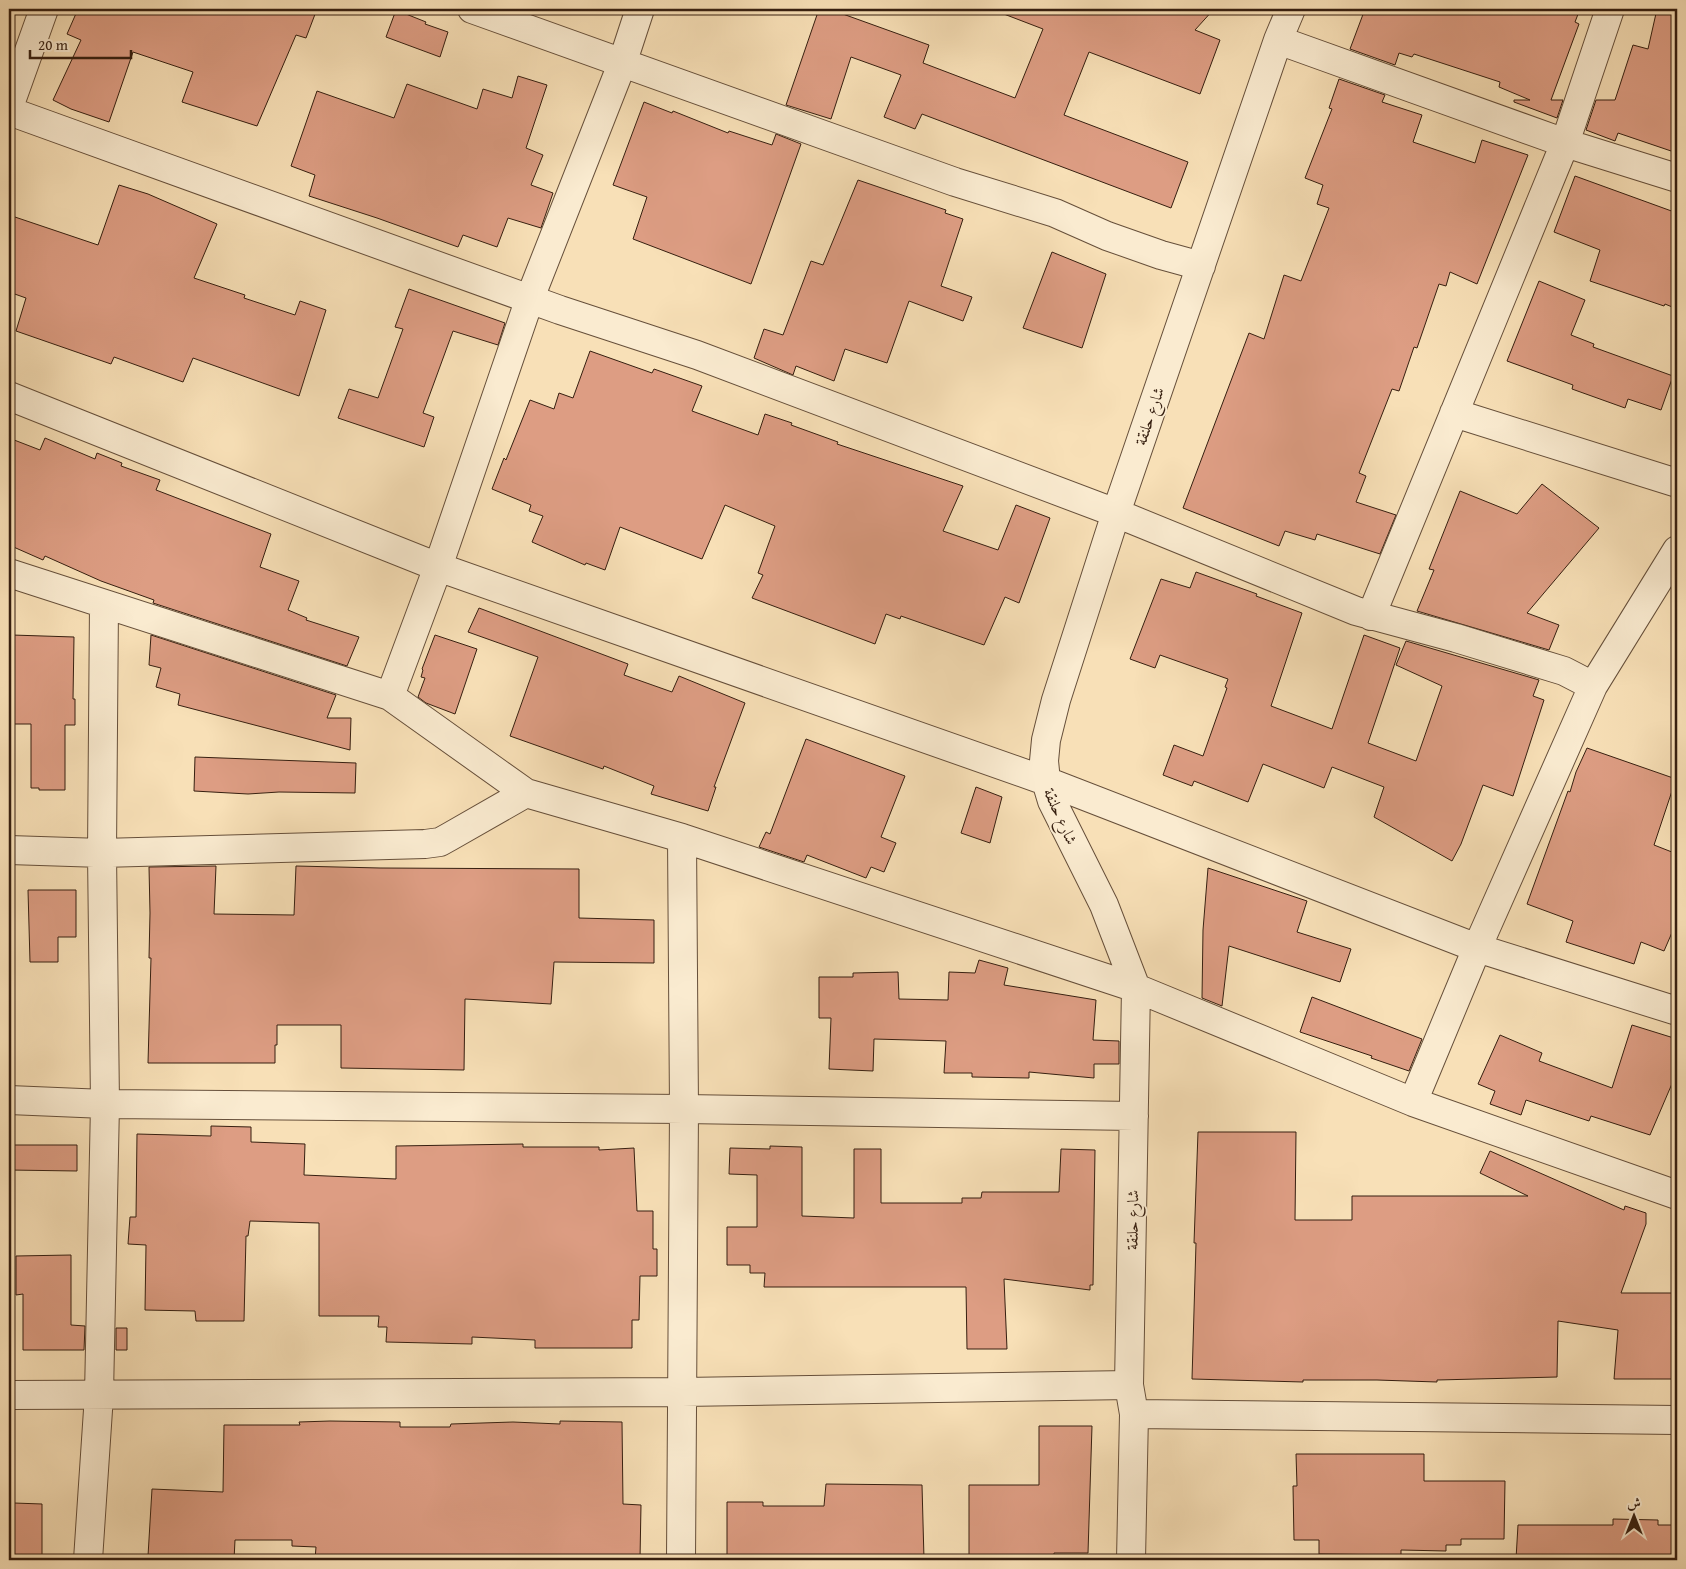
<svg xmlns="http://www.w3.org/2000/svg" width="1686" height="1569" viewBox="0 0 1686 1569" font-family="'Gentium Book Plus',Amiri,serif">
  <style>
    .building { fill: #dd9d83; stroke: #361f10 }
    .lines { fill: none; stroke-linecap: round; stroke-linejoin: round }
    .minor-casing { stroke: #664f3a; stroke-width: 30 }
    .minor { stroke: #faebd0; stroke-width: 28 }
    .labels { text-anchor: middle; stroke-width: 4; stroke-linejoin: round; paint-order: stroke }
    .street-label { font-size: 16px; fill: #361f10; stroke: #faebd0 }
  </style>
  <rect width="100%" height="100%" fill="#f8e0b7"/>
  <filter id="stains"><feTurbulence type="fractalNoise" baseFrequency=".004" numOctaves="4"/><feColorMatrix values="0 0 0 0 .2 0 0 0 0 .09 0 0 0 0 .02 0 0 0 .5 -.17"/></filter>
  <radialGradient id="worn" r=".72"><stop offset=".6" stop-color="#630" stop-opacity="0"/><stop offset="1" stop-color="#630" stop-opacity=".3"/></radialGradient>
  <!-- building -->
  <path class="building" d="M78,9H317L306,38L296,35L257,126L182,102L193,72L133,52L109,122L71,109L53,100L81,40L67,34Z
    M819,9H829L929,45L923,63L1015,98L1043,29L996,11V9H1214L1195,30L1220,40L1200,94L1089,52L1064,115L1188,162L1171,208L922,114L915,129L884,117L901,75L851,57L831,119L786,105Z
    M1365,9H1580L1575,22L1579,24L1551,100H1563L1557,118L1514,102V100H1530L1499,87L1500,82L1414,54L1412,57L1399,53L1395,65L1350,49Z
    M1657,9H1677V153L1618,133L1615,141L1586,130L1596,100H1615L1633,45L1648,49Z
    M396,10L426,22L425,24L448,32L440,57L386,37Z
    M518,76L547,85L526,148L543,155L531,185L553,193L541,228L508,218L497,247L463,235L458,247L377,218L309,196L315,175L291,166L317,91L394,118L407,84L477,109L483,89L512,98Z
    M1339,79L1385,95L1382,102L1422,115L1413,142L1475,163L1482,140L1528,155L1477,284L1450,272L1446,286L1439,284L1417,348L1414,347L1399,391L1392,389L1359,473L1366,476L1356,502L1396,515L1380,554L1317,534L1315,540L1285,531L1279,546L1183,508L1249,333L1264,339L1284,275L1301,281L1329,208L1317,204L1323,185L1305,178L1332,109L1329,108Z
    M644,102L672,113L673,111L728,133L729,131L772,145L776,134L801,144L751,284L633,239L647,197L613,185Z
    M1575,176L1677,213V309L1665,304L1664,306L1590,281L1600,250L1554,232Z
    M858,180L946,210L945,213L963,219L941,286L972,297L963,321L909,301L887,363L845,349L834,381L796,366L793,375L754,358L764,329L783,335L811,261L823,265Z
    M119,185L148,194L217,224L194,278L245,295L244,298L295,315L300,301L326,310L299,396L193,358L183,382L114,357L111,364L16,331L26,298L9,292V215L98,245Z
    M1052,252L1106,274L1082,348L1023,328Z
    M1539,281L1585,300L1571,335L1594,344L1593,347L1673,376L1661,410L1628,399L1625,408L1572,389L1573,385L1507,361Z
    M409,289L505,323L498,345L453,331L423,413L434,417L424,447L338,418L349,389L378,398L403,329L395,327Z
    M590,351L652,373L654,369L702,386L692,411L758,435L765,414L792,423L791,425L838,442L837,444L963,486L943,531L998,550L1016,505L1050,518L1019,603L1005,597L984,645L901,616L900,619L886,614L875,644L752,598L763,575L758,573L775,526L725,505L702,559L620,527L605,570L586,563L585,565L532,542L543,516L529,511L531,505L492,489L504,458L506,460L530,400L554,409L559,393L573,398Z
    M9,438L40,450L45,438L95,459L97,453L122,463L121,466L160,480L156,490L271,534L260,567L299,581L288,610L307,618L306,620L359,637L347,666L153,603L154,600L101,581L45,556L43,560L9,545Z
    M1542,484L1599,528L1527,613L1559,625L1549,650L1417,611L1434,570L1429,569L1460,491L1517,514Z
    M1196,572L1257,594L1256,596L1302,613L1271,706L1332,729L1364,635L1400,648L1368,743L1416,761L1442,686L1396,665L1406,641L1539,680L1533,696L1544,700L1513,796L1483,785L1461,844L1452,861L1374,817L1384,787L1332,767L1324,788L1263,764L1248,802L1194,781L1192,786L1163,775L1174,745L1203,756L1227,688L1225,687L1228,679L1160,655L1155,668L1130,659L1161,579L1190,588Z
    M479,608L628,664L624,675L672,692L679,676L745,703L714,787H716L708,811L651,794L654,786L604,766L603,769L510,736L538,657L468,632Z
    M12,635L74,637L73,699H75V725H65V790H39V788H31V724H10Z
    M151,635L336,695L327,718H351L350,750L178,705L180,694L156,687L161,668L149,665Z
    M435,635L477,649L455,714L426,703L418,697L425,678L421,677L423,670L422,669Z
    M806,739L905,776L881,837L896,843L884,872L871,867L866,878L807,855L804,862L759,847L766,832L770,834Z
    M1587,748L1676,779L1654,845L1677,854V921L1664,951L1641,942L1634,964L1566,942L1573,921L1527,904L1568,791L1570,792L1576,772Z
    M195,757L356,763L355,793L279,792L248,794L194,791Z
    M976,787L1002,797L990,843L961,833Z
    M216,866L214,914L294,915L296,866L380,868L579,869V918L654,920V963L554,962L551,1004L465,999L464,1070L341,1068V1025H277V1045H275V1063H148L151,958H149L150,913L149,867Z
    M1208,868L1307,901L1297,932L1351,949L1340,982L1229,946L1222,1006L1202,998L1203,930Z
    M28,890H76V937H58V962H30Z
    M979,960L1008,968L1004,985L1096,1000L1093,1040L1119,1041V1064H1094V1078L1029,1072V1078L972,1077V1073H944L946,1041L874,1039L873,1071L829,1069L831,1018H819V977H853V973L898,972L899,999L948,1000L949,972L975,973Z
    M1312,997L1422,1039L1409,1071L1371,1058L1372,1056L1300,1032Z
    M1632,1025L1677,1039V1072L1650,1135L1591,1116L1589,1121L1526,1100L1521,1115L1490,1104L1495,1091L1478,1084L1500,1035L1542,1053L1539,1061L1612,1088Z
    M211,1126L251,1127V1142L305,1144L304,1175L396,1179V1146L523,1144V1147H599V1150L634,1148L637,1211H653V1249H657V1276H640L639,1320H632V1348H535V1340L472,1337V1344L386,1342L387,1327H378L379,1316H319V1223L250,1221L248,1236H246L244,1321H196L195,1311L145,1310L146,1245L128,1244L130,1217H136L137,1134L211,1136Z
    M1198,1132H1296L1295,1220H1352V1196H1528L1480,1173L1490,1151L1624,1210L1625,1206L1646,1213V1224L1621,1293H1677V1330H1674V1379H1614L1618,1330L1558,1321L1557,1377L1437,1380V1382L1377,1380H1303V1382L1192,1379L1196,1243H1194Z
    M9,1145H77V1171L9,1170Z
    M770,1146L802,1147V1216L854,1218V1149H881V1203H962V1198H981L982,1192H1059L1061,1149L1095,1150L1093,1285H1090V1290L1004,1279L1007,1349H967L966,1287H764L765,1273H750V1265H727V1227H757V1175L729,1174L730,1148L770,1149Z
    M71,1255V1325L85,1326L84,1350H23V1294L16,1295V1256Z
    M116,1328H127V1350H116Z
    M330,1421L400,1422V1427H450L451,1424L513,1422L560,1424V1421L622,1422L623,1504L641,1505L640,1559L473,1560V1558L373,1556V1560H315L316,1547L292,1546V1540H235L234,1560H184L148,1556L152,1489L223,1492L224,1425H300L299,1422Z
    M1039,1426H1092L1088,1553H1054V1560H969V1485H1039Z
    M1296,1454H1424V1481H1505L1504,1539H1461V1545H1446V1551L1401,1550V1555L1319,1554V1540H1294L1293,1486H1297Z
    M826,1484L922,1485L924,1559L727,1560V1502H763V1506H824Z
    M14,1503L42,1504V1560H11Z
    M1613,1519L1658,1520V1525H1677V1560L1516,1559L1518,1525H1613Z"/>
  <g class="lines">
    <defs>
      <path id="minor" d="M472,9L955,182L1055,213L1107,236L1161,255L1201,266
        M1278,40L1565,143L1677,178
        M9,107L44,9
        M9,111L560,310L697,355L1116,513L1356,611L1456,638L1564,671L1593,686
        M9,396L438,567L1046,781L1477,948L1677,1011
        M1454,413L1677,483
        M9,573L390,696L526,793L682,838L1136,988L1413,1102L1677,1195
        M1371,616L1565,143L1610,9
        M390,696L438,567L530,298L622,64L640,9
        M9,850L102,853L425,844L440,842L449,837L526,793
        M9,1100L105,1104L684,1109L1134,1116
        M1413,1102L1477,948L1593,686L1677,550
        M9,1395L682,1392L1129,1385
        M1134,1414L1677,1420
        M88,1560L99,1395L105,1104L102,853L104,604
        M681,1560L684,1109L682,838
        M1131,1560L1134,1414L1129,1385L1136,988L1104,905L1052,801L1046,781L1044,761L1046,740L1056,700L1116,513L1278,40L1291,9"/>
    </defs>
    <!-- minor casing -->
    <use href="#minor" class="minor-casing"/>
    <!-- minor -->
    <use href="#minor" class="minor"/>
  </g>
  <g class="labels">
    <!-- street labels -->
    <g class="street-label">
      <text transform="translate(1149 416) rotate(-71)" y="6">شارع حلنقة</text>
      <text transform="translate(1061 816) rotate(66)" y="6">شارع حلنقة</text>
      <text transform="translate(1132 1220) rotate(-89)" y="6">شارع حلنقة</text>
    </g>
  </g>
  <!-- margin -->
  <rect width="1686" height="1569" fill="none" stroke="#f8e0b7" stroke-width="30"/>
  <rect x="10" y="10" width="1666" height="1549" fill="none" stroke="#361f10" stroke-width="2.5"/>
  <rect x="15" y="15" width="1656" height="1539" fill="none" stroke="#361f10"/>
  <!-- north arrow -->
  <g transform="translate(1634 1516)" stroke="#faebd0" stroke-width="4" paint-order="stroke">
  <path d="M0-4L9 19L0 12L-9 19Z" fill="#361f10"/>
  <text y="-8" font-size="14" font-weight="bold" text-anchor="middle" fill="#361f10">ش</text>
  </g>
  <!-- scale -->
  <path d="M30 50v8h101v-8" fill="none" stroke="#361f10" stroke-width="2.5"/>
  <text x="38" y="50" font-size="15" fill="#361f10" stroke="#faebd0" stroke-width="4" paint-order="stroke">20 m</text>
  <rect width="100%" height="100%" filter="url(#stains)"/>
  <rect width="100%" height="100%" fill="url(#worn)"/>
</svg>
